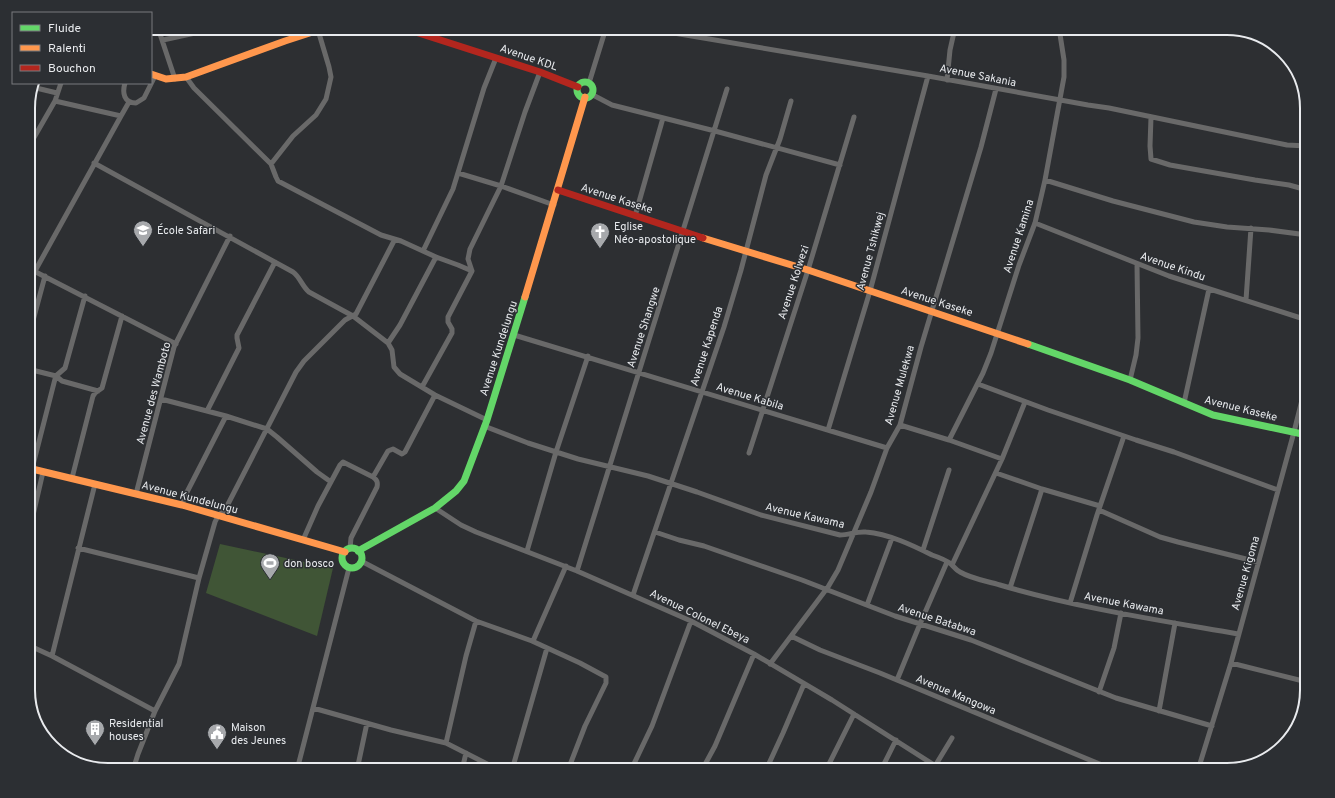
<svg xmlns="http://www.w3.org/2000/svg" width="1335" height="798" viewBox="0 0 1335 798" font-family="Overpass,sans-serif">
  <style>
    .green { fill: #405536 }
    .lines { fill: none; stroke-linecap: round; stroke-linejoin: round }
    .street { stroke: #696969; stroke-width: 5 }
    .fast { stroke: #63d668; stroke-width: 7 }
    .slow { stroke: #ff974d; stroke-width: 7 }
    .jam { stroke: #b3261e; stroke-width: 7 }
    .labels { text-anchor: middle; stroke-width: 3; stroke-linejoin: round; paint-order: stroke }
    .street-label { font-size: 11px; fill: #e9ebee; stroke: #2c2f33 }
    .poi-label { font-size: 11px; fill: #e9ebee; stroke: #2c2f33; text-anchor: start }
    .rim { fill: none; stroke: #e9ebee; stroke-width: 2 }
  </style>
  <rect width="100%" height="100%" fill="#2d2f32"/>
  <!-- green -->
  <path class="green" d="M220,544L333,568L317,636L206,593Z"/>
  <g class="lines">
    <!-- street -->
    <path class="street" d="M158,28L175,79
      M576,28L604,32
      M644,28L928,76L1088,105L1109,108L1287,145L1307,146
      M163,40L218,28
      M186,77L194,88L271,164L276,177L278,181L381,235L401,241L436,257L458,265L472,271
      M947,80L950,50L955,28
      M125,83C122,93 124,103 136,103L144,98L155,76
      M589,83L606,28
      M32,87L57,93
      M591,94L612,105L715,131L840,165
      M55,101L121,116
      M1151,117L1150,146L1151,159L1170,165L1255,180L1289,185L1307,190
      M28,148L55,101L61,83
      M94,163L293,272C300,277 302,286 309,292L353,316L388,343L392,350L394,367L400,374L435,395L487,420
      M271,164L293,136L316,115L326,99L331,77L329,67L318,30
      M458,173L501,186L554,205
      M1045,180L1113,201L1194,222L1227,227L1269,230L1307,235
      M635,216L663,118
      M1035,223L1169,276L1307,320
      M423,251L453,189L484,88L496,58
      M28,268L176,344
      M35,271L121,116L129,102
      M1246,300L1251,228
      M514,335L887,448
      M28,339L45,276
      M388,343L400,325L436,257
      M28,369L56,376L62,381L98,391
      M1130,380L1136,355L1138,338L1137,264
      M978,384L1048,410L1136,440L1174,452L1278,490
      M422,387L452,333V329L448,322V317L472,271L468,259L470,249L501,186L525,112L540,72
      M161,399L226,416L267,429L277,437L317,472L331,482
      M1184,403L1209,289
      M207,411L239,348L237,338V335L275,262
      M900,425L949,440L1002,459
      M484,426L528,443L578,459L648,476L697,492L761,515L840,535C849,535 857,531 866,532C889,534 912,545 932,555C938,557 946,560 951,564C954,567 956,570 960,572C972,579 987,581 1000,585C1078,608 1158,620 1238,634
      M828,430L870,291L928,76
      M949,440L983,373L991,353L1019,265L1035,223L1045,180L1064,77V60L1059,28
      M749,453L808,270L854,117
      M32,469L55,379L57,375L65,368L85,296
      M996,473L1042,489L1100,506
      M373,477L388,451L393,449L402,454L405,452L435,395
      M72,478L93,396L95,393L102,388L122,316
      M136,494L174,347L230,236
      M182,505L186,494L226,416
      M435,508L461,525L476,532L577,571L691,621L754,654L832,700L942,770
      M1099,510L1160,537L1178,542L1258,562
      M655,532L679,540L704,546L802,580L895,616L971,640L1116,698L1212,726
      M28,537L43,472
      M303,540L318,506L340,465L343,462L373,477C377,480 378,482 377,487L351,538L350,548
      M78,548L199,578
      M923,550L949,470
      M527,551L556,452L588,356
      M361,561L476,621L532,641L580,663L606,677V683L585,726L568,770
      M952,565L1002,459L1025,402
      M577,571L727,89
      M1010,588L1042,489
      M633,595L724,327L741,270L766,175L780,139L791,101
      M1070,603L1097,515L1124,436
      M867,605L892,538
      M791,636L820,650L880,673L1114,770
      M533,641L566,566
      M28,645L52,656L155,711
      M52,656L95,484
      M1231,663L1307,682
      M770,664L828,587L838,570L871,492L887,448L900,425L921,347L981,147L996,89
      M897,680L920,624L947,562
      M1099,692L1114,648L1121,613
      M313,708L391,730L446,743L499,770
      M1159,711L1175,623
      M446,743L466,656L476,621
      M935,766L952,738
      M133,770L138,754L155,711L179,664L199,578L215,522L218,516L225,510L296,372L304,361L345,320L356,314L395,239
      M297,770L349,568
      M357,770L367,723
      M462,770L466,753
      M512,770L547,648
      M631,770L652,726L691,621
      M702,770L715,746L754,654
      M766,770L783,733L804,684
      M826,770L854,714
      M881,770L896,740
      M1198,770L1231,663L1294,432L1307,380"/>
    <!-- fast -->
    <path class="fast" d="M577 90a8 8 0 1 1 16 0a8 8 0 1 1-16 0Z
      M1028,344L1130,380L1213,415L1307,435
      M342 558a10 10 0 1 1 20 0a10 10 0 1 1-20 0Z
      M358,551L435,508L456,491L464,481L487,420L525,297"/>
    <!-- slow -->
    <path class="slow" d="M151,74L166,79L186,77L285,41L325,28
      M703,238L808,270L1028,344
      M525,297L585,97
      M28,468L182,505L345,552"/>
    <!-- jam -->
    <path class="jam" d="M403,28L540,72L578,87
      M558,190L703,238"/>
  </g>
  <!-- icons -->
  <defs>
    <symbol id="school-pin" viewBox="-11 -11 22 30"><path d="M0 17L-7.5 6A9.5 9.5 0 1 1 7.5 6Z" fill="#a7a9ac" stroke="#2c2f33"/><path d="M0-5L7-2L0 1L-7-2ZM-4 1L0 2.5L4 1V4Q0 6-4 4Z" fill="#fff"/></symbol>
    <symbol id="church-pin" viewBox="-11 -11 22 30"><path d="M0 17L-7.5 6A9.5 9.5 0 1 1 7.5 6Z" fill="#a7a9ac" stroke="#2c2f33"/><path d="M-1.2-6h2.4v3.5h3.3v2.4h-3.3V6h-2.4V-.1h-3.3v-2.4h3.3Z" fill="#fff"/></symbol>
    <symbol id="stadium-pin" viewBox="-11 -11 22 30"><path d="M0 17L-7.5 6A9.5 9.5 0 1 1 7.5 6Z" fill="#a7a9ac" stroke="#2c2f33"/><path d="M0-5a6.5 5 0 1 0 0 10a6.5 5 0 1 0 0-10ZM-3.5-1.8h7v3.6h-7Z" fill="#fff"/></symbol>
    <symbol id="building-pin" viewBox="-11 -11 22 30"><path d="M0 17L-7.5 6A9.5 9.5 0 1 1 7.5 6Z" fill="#a7a9ac" stroke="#2c2f33"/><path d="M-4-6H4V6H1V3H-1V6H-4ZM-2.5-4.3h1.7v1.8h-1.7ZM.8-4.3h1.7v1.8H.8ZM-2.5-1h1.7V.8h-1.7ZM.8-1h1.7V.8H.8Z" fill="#fff"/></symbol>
    <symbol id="civic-pin" viewBox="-11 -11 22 30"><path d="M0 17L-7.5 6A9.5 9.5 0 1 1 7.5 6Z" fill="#a7a9ac" stroke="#2c2f33"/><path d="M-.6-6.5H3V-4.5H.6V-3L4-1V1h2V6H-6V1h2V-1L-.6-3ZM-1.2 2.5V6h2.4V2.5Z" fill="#fff"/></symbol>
  </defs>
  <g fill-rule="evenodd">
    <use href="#school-pin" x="132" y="219" width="22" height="30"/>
    <use href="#church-pin" x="589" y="221" width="22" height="30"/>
    <use href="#stadium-pin" x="259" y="552" width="22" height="30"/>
    <use href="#building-pin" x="84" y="718" width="22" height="30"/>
    <use href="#civic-pin" x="206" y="722" width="22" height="30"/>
  </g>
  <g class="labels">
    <!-- street labels -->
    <g class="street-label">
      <text transform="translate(529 57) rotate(19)" y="4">Avenue KDL</text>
      <text transform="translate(978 75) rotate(11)" y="4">Avenue Sakania</text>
      <text transform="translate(617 198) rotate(18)" y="4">Avenue Kaseke</text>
      <text transform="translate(1018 236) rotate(-72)" y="4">Avenue Kamina</text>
      <text transform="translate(870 251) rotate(-75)" y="4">Avenue Tshikwej</text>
      <text transform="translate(1173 266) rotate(19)" y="4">Avenue Kindu</text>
      <text transform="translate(793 282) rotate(-72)" y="4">Avenue Kolwezi</text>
      <text transform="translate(937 301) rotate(18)" y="4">Avenue Kaseke</text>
      <text transform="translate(643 327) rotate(-72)" y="4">Avenue Shangwe</text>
      <text transform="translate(706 346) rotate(-72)" y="4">Avenue Kapenda</text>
      <text transform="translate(498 348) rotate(-72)" y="4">Avenue Kundelungu</text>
      <text transform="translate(899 385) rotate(-74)" y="4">Avenue Mulekwa</text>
      <text transform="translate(153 393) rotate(-75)" y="4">Avenue des Wamboto</text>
      <text transform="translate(750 396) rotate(17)" y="4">Avenue Kabila</text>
      <text transform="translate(1241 408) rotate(14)" y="4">Avenue Kaseke</text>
      <text transform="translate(190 497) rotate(15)" y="4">Avenue Kundelungu</text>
      <text transform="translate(805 515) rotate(13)" y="4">Avenue Kawama</text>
      <text transform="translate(1245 573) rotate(-74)" y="4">Avenue Kigoma</text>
      <text transform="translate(1124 603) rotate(11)" y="4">Avenue Kawama</text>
      <text transform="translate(700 616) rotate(26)" y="4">Avenue Colonel Ebeya</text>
      <text transform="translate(937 619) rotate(18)" y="4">Avenue Batabwa</text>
      <text transform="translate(956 694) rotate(23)" y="4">Avenue Mangowa</text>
    </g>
    <!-- poi labels -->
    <g class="poi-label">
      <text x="614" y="230">Eglise<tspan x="614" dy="13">Néo-apostolique</tspan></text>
      <text x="157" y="234">École Safari</text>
      <text x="284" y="567">don bosco</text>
      <text x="109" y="727">Residential<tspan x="109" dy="13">houses</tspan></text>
      <text x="231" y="731">Maison<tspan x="231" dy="13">des Jeunes</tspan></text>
    </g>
  </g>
  <!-- crop -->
  <path d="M0 0H1335V798H0ZM108 35H1227A73 73 0 0 1 1300 108V690A73 73 0 0 1 1227 763H108A73 73 0 0 1 35 690V108A73 73 0 0 1 108 35Z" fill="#2c2f33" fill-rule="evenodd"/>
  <path class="rim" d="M108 35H1227A73 73 0 0 1 1300 108V690A73 73 0 0 1 1227 763H108A73 73 0 0 1 35 690V108A73 73 0 0 1 108 35Z"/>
  <!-- legend -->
  <rect x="12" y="12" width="140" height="72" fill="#2c2f33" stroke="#787a7e"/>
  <rect x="20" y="25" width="20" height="6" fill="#63d668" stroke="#787a7e"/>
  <text x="48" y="32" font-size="12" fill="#e9ebee">Fluide</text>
  <rect x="20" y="45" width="20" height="6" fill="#ff974d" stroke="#787a7e"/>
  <text x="48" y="52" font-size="12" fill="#e9ebee">Ralenti</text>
  <rect x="20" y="65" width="20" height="6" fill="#b3261e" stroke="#787a7e"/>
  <text x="48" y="72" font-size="12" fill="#e9ebee">Bouchon</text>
</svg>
